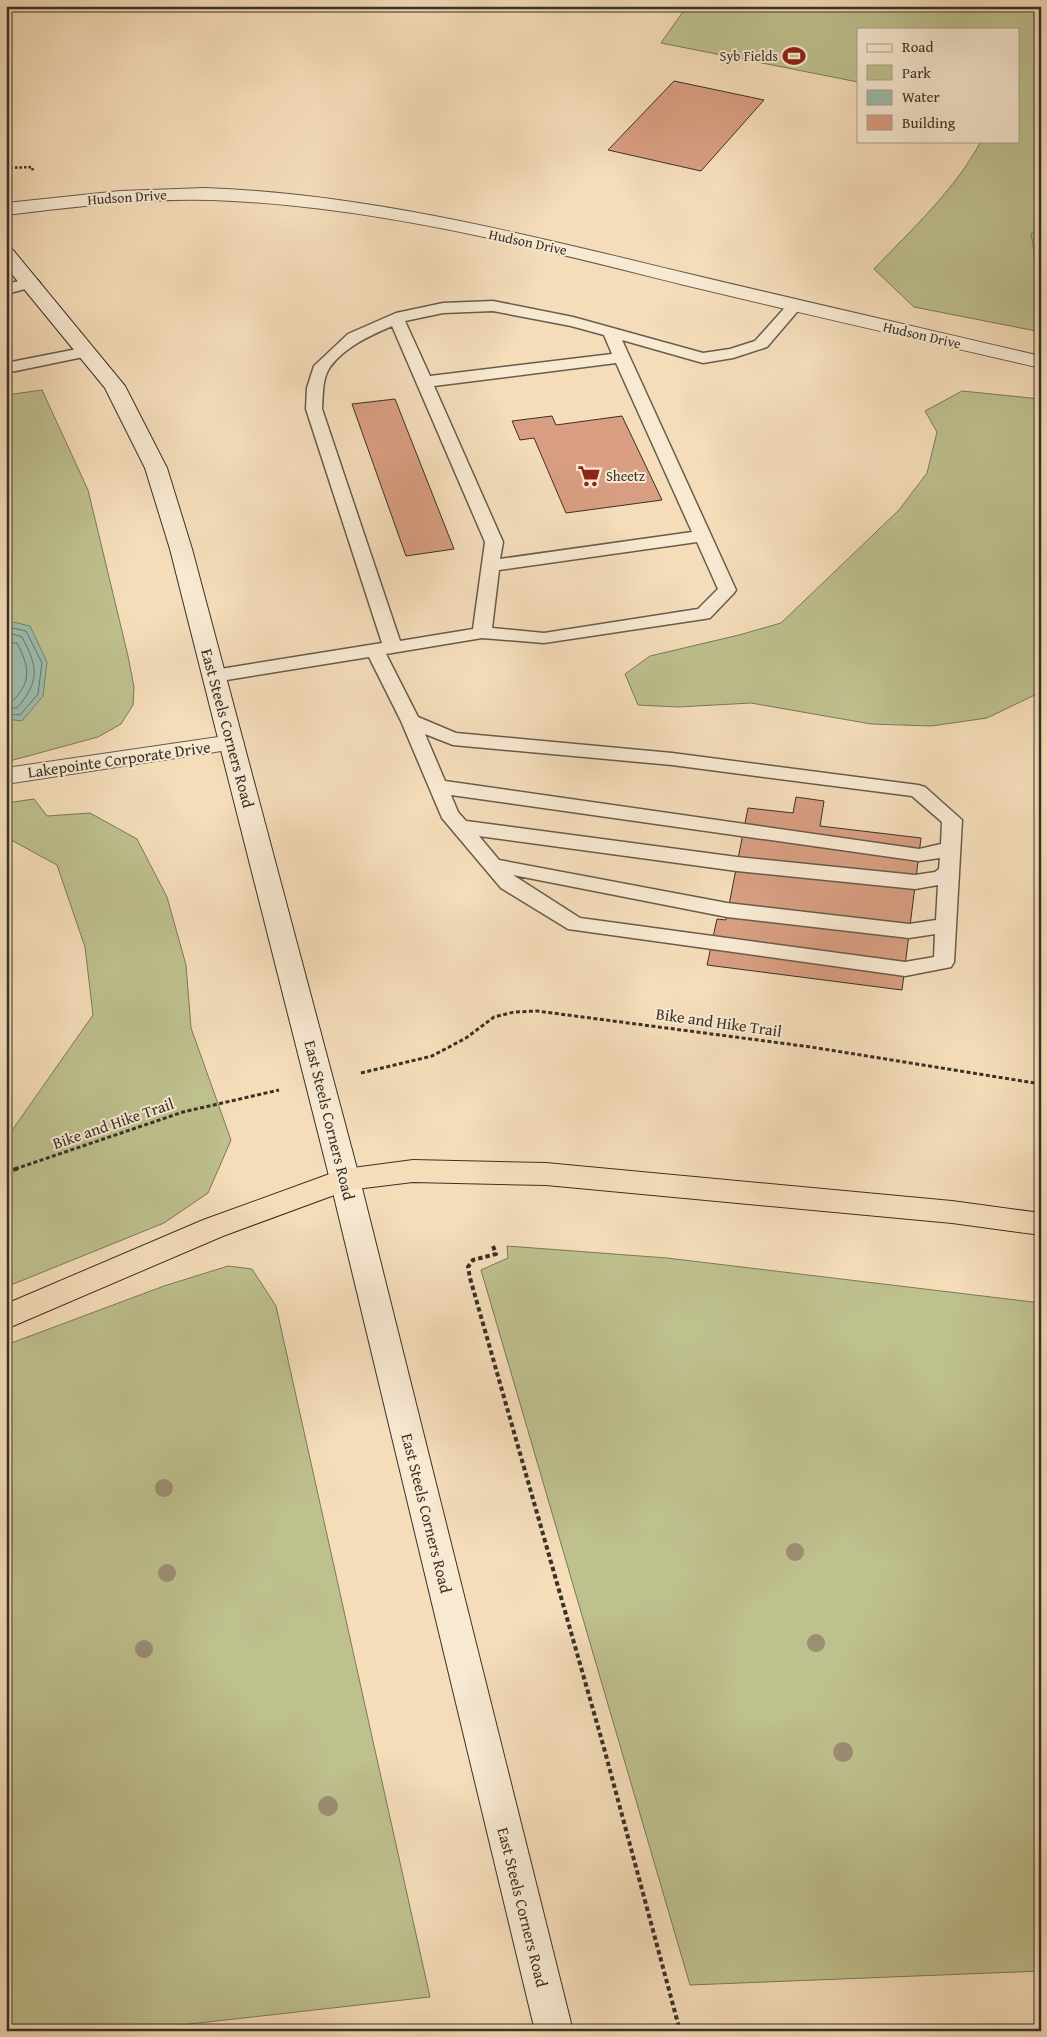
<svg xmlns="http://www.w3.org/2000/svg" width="1047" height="2037" viewBox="0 0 1047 2037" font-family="'Gentium Book Plus',serif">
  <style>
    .green { fill: #bec08e; stroke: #7c785a }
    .water { fill: #9cbcad; stroke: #748477 }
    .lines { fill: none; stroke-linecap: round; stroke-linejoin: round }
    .shore { stroke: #6a766a; stroke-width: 1 }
    .building { fill: #d99e82; stroke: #393126 }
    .service-casing { stroke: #685c4b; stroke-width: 3 }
    .minor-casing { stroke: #685c4b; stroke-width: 2 }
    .tertiary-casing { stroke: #685c4b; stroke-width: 2 }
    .secondary-casing { stroke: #393126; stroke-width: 2 }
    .motorway-casing { stroke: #393126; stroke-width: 2 }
    .path-far2 { stroke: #393126; stroke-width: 2.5; stroke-dasharray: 2.5 2; stroke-linecap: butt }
    .path-far1 { stroke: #393126; stroke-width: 3; stroke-dasharray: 4 2.5; stroke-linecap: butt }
    .path { stroke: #393126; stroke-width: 4; stroke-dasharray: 4.5 3; stroke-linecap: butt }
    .service { fill: #f8e9d2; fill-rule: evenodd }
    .minor { fill: #f8e9d2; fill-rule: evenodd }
    .tertiary { fill: #f8e9d2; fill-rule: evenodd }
    .secondary { fill: #f8e9d2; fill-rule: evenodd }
    .motorway { fill: #f5ddba; fill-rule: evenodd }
    .tree { fill: #9c8e74 }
    .labels { text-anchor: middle; stroke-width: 4; stroke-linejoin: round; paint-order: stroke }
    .far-poi-label { font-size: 14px; fill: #393126; stroke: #f8e9d2; text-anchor: end }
    .far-street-label { font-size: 14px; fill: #393126; stroke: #f8e9d2 }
    .street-label { font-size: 16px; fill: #393126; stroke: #f8e9d2 }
  </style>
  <rect width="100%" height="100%" fill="#f5ddba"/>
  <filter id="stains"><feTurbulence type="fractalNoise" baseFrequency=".004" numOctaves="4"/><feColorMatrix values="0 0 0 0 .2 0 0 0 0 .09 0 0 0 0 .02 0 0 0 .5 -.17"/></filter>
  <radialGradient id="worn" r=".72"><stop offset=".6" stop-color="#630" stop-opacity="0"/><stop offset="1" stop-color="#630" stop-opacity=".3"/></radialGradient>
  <!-- green -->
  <path class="green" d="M687,6H1041V332L914,307L874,269C911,230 956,189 981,141H1018V29H858V82L661,43Z
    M42,390L88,490L128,656L134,687L133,705L121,724L98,737L6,762V395Z
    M962,391L1041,399V692L987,718L931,726L871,724L751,703L678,707L638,705L625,674L650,656L739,635L781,623L899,510L927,473L937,432L925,411Z
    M34,799L47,816L90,813L137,839L167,897L186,965L191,1028L231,1140L208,1193L164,1223L6,1287V1139L93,1015L85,947L57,865L13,841L6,842V803Z
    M507,1246L667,1258L1041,1303V1971L690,1985L481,1270L508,1258Z
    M228,1266L252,1269L276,1306L430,1997L128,2031H6V1345L164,1286Z"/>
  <!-- water -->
  <path class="water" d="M1041,229V271L1037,269L1031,234Z
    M13,622L30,626L47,662L43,696L22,721L6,719V625Z"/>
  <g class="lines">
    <!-- shore -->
    <path class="shore" d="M6,629L13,628L26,631L42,663L38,694L20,715L6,714
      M6,635L13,634L22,637C38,667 40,681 17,708H6
      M6,643H17C29,667 32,679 14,700H6"/>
  </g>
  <!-- building -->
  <path class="building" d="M674,81L764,100L701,171L608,150Z
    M395,399L454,549L406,556L352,404Z
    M552,416L556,425L622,416L662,500L566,513L534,438L520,440L512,421Z
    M796,797L824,801L820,826L921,838L902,990L707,965L717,919L726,920L748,808L793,813Z"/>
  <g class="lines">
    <defs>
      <path id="service" d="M32,278L37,280L40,283L37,286L6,294V284Z
        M493,301L573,317L703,353L730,349L755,341L789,303H799L802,306L767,347L733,358L703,363L622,340L736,590L733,594L710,618L704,619L544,643L482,638L386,654L418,717L456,733L672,753L918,785L925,787L962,820L954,962L951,967L905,976L568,929L501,888L442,818L401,721L369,657L214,682L207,680L205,676L207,672L214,670L382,643L306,409L307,388L314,366L348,334L396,313L443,303ZM493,311L571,326L604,335L612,354L430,376L405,321L443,313ZM392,326L485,542L473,629L400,641L322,409C323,396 322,378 330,367C345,347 369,336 392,326ZM616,363L692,532L500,559L503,542L434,386ZM697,542L718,589L698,609L544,633L492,628L499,570ZM425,734L453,745L672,765L912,796L942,822L941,844L919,849L445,781ZM451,795L919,861L940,858L939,869L935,872L915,875L737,857L466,821L458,812ZM479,836L737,871L915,889L938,885L936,920L909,924L727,903L499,860ZM513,875L727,917L909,938L935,934L934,957L905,962L580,918Z
        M87,347L93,349L95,352L93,355L6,373V363Z"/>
      <path id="minor" d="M232,735L241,738L244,743L241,748L6,784V768Z"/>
      <path id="tertiary" d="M205,188C367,194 524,234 681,272C801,301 921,328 1041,356V368C920,340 800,313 680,284C533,247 385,209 233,201C157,196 81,206 6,215V203L120,191Z"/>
      <path id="secondary" d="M6,248L13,250L125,386L167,468L192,549L360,1180L573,2031H535L330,1180L170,549L145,468L105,388L6,267Z"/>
      <path id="motorway" d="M413,1160L546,1163L952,1201L1041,1213V1235L952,1223L546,1185L413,1182L348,1190L223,1236L6,1329V1304L203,1220L335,1172L345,1169Z"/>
    </defs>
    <!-- service casing -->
    <use href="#service" class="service-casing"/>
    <!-- minor casing -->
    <use href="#minor" class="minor-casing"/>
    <!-- tertiary casing -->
    <use href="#tertiary" class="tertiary-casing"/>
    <!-- secondary casing -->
    <use href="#secondary" class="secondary-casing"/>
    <!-- motorway casing -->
    <use href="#motorway" class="motorway-casing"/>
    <!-- path-far2 -->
    <path class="path-far2" d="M6,168L32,167L33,171"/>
    <!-- path-far1 -->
    <path class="path-far1" d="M361,1073L432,1056L466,1038L494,1017L514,1012L537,1011L811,1047L1041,1084
      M15,1169L183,1112L279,1090"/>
    <!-- path -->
    <path class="path" d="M6,1172L19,1168
      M493,1246L496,1254L473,1260L468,1267L470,1278L604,1748L680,2031"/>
    <!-- service -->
    <use href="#service" class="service"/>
    <!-- minor -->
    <use href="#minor" class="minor"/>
    <!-- tertiary -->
    <use href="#tertiary" class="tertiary"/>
    <!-- secondary -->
    <use href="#secondary" class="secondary"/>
    <!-- motorway -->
    <use href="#motorway" class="motorway"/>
  </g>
  <!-- trees -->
  <g class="tree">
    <circle cx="164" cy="1488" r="9"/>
    <circle cx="795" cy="1552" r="9"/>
    <circle cx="167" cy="1573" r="9"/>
    <circle cx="816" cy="1643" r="9"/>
    <circle cx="144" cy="1649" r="9"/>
    <circle cx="843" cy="1752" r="10"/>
    <circle cx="328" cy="1806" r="10"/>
  </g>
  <!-- icons -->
  <defs>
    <symbol id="stadium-bare" viewBox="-9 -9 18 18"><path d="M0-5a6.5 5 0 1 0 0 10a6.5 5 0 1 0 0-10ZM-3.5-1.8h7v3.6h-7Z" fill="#8f2418" stroke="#f8e9d2" stroke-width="2.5" paint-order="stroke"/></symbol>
    <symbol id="supermarket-bare" viewBox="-9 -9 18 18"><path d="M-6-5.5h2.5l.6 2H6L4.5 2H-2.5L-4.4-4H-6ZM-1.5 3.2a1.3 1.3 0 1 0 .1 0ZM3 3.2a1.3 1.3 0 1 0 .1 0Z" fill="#8f2418" stroke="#f8e9d2" stroke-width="2.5" paint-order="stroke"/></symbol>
  </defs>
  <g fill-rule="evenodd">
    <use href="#stadium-bare" x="778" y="40" width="32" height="32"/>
    <use href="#supermarket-bare" x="573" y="460" width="32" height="32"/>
  </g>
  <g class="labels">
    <!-- far-poi labels -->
    <g class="far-poi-label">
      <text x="778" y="61">Syb Fields</text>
      <text x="606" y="481" text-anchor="start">Sheetz</text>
    </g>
    <!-- far-street labels -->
    <g class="far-street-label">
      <text transform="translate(127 197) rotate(-4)" y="5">Hudson Drive</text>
      <text transform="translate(528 242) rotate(12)" y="5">Hudson Drive</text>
      <text transform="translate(922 335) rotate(13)" y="5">Hudson Drive</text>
    </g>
    <!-- street labels -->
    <g class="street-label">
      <text transform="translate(228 728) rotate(75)" y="6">East Steels Corners Road</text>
      <text transform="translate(119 759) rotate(-8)" y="6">Lakepointe Corporate Drive</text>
      <text transform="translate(719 1022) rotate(8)" y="6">Bike and Hike Trail</text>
      <text transform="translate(330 1120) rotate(76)" y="6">East Steels Corners Road</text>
      <text transform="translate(113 1123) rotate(-19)" y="6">Bike and Hike Trail</text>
      <text transform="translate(427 1513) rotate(76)" y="6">East Steels Corners Road</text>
      <text transform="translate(523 1907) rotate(76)" y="6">East Steels Corners Road</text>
    </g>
  </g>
  <!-- margin -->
  <rect width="1047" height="2037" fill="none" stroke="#f5ddba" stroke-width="25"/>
  <rect x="8" y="8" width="1032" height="2022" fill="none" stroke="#393126" stroke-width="2.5"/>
  <rect x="12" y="12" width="1022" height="2012" fill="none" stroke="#393126"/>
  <!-- legend -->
  <rect x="857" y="28" width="162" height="115" fill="#f8e9d2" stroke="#ac9f8d"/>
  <rect x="867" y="44" width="25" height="8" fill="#f8e9d2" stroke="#ac9f8d"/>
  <text x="902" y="52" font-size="15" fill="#393126">Road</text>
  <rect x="867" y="65" width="25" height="15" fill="#bec08e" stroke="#ac9f8d"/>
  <text x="902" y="78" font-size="15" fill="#393126">Park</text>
  <rect x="867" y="90" width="25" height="15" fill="#9cbcad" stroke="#ac9f8d"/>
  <text x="902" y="102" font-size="15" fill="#393126">Water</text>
  <rect x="867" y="115" width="25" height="15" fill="#d99e82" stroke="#ac9f8d"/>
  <text x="902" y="128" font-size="15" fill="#393126">Building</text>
  <rect width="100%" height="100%" filter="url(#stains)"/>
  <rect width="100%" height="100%" fill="url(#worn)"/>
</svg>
